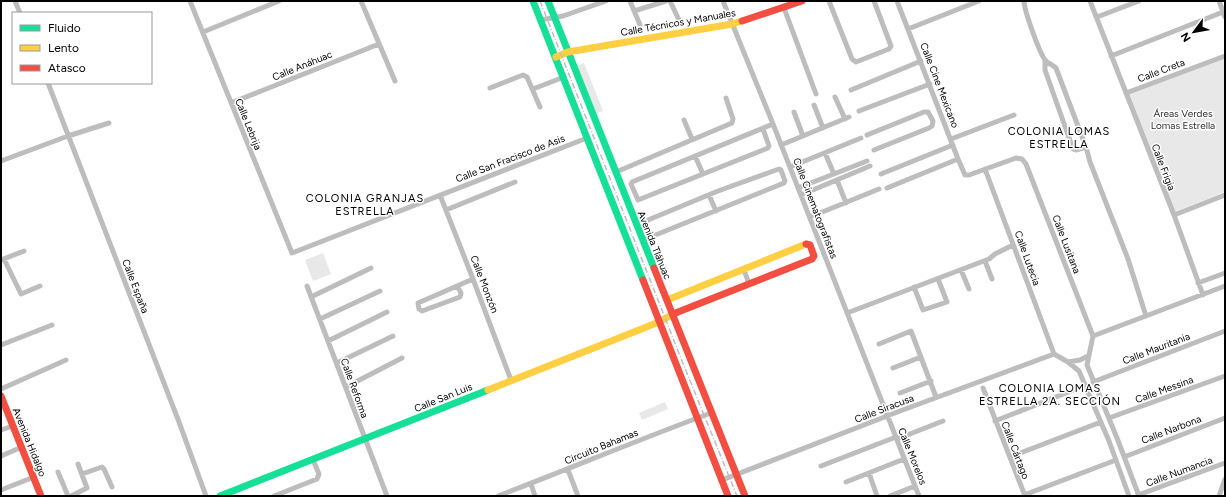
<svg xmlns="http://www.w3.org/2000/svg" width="1226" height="497" viewBox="0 0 1226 497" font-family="Figtree,sans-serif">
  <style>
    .green { fill: #e8e8e8 }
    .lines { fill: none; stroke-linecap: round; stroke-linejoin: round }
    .street { stroke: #bdbdbd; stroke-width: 5 }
    .fast { stroke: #16e098; stroke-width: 7 }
    .slow { stroke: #ffcf43; stroke-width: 7 }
    .jam { stroke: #f24e42; stroke-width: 7 }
    .rail { stroke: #bdbdbd; stroke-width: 1.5; stroke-dasharray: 6 2 1 2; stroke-linecap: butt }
    .labels { text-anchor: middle; stroke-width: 3; stroke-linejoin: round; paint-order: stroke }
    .street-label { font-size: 10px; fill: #000; stroke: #fff }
    .park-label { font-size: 10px; fill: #2d2d2d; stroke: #fff }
    .neighbourhood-label { font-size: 11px; letter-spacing: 1px; fill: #000; stroke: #fff }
  </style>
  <rect width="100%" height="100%" fill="#fff"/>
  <!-- green -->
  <path class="green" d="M1225,58V192L1174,212L1127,94Z
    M584,63L603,111L595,114L576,66Z
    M323,253L331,274L313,281L305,260Z
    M665,402L668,409L642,420L639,413Z"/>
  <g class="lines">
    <!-- street -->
    <path class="street" d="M15,1L20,13
      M190,1L292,253L587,138
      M361,1L395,81
      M630,1L640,25
      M670,1L679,20
      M723,1L773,124L919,496
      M829,1L852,59L856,62L889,49L891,46L874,1
      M897,1L958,159L965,175H969L1016,158L1022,159L1026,164L1093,336L1087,365L1117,438L1139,496
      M1024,1C1024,10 1040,55 1046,61C1049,64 1053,65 1056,68L1086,147L1090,162L1128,259L1146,316
      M1090,1L1174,215L1203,295
      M1219,1L1225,17
      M784,8L816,94
      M634,11L666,1
      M1097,17L1139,1
      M541,20L563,16L606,1
      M908,29L979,1
      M203,32L279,1
      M1111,56L1223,12
      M1045,60V70L1073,149L1076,150L1086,147
      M48,83L179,422L206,496
      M490,88L523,75L527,77L540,107
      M533,89L564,77
      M851,90L921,61
      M1126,93L1225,56
      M835,97L845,119
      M231,103L379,44
      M814,105L823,128
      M859,111L930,84
      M794,112L803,136
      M684,120L692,139
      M763,129L769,146L768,148L638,200L631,184L632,182L773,124
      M867,135L924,112H928L933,121L932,126L929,128L874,150
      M951,139L1014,115
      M781,145L849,117
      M825,153L834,174
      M695,156L703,174
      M1,161L68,136L109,123
      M790,167L861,138
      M985,169L1054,354
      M616,172L732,123L733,119L726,98
      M881,174L953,145
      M837,180L846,203
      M798,188L867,161
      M887,188L958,159
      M440,195L473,279L511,380
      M709,195L716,211
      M801,195L870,166
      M446,210L515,182
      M1174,215L1225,195
      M810,217L879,189
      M643,240L648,238L784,183L785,181L781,170L779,169L718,191L648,220L646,223L651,237
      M4,259L21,294L40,286
      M1,260L24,251
      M985,261L992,279
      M744,270L749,284
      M961,270L969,289
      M1198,283L1225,273
      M307,286L387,496
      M457,286L461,293L460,297L422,311L419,309L418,303L473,279
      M914,287L923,310L947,302L938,279
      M311,297L371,268
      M847,313L989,259L995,254L1013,245
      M320,319L380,291
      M1093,336L1225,286
      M328,341L387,312
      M879,344L911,331L936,397
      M1,345L52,325
      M1054,354L1068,362L1079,371L1109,441L1129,496
      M1068,362L1080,360L1088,356
      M337,363L393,336
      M893,368L921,357
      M1093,382L1225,331
      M346,387L402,358
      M983,388L1025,496
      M1,389L66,360
      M900,393L931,381
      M1109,418L1225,376
      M995,421L1086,385
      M1,430L13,426
      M897,439L943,421
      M1,456L22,447
      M1010,457L1101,422
      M1124,457L1225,418
      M821,466L896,437
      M568,470L578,496
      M58,472L68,496
      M869,473L877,496
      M82,474L102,467L104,469L112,487
      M722,480L900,411L1054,354
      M846,482L904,459
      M531,484L535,496
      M1,490L34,477
      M1024,495L1116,460
      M1138,495L1225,463
      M71,496L87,488L78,464
      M274,496L317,479L319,474L313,460
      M498,496C569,469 640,439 711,413
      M890,496L915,486
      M1219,496L1225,479"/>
    <!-- fast -->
    <path class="fast" d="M533,1L643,280
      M548,1L654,268
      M220,496L488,390"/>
    <!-- slow -->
    <path class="slow" d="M556,57L568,52L732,24L742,21
      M667,300L806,244
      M488,390L659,322L673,314"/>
    <!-- jam -->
    <path class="jam" d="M742,21L802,1
      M654,268L745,496
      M643,280L728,496
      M673,314L812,259L814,256L810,245L806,244
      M1,396L41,496"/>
    <!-- rail -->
    <path class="rail" d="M540,1L682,361L737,496"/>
  </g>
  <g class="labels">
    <!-- street labels -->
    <g class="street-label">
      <text transform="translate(678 22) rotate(-10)" y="4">Calle Técnicos y Manuales</text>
      <text transform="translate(302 65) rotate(-22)" y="4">Calle Anáhuac</text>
      <text transform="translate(1161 70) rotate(-21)" y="4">Calle Creta</text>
      <text transform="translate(940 85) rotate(69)" y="4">Calle Cine Mexicano</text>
      <text transform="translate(249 124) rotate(68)" y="4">Calle Lebrija</text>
      <text transform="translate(510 158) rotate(-21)" y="4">Calle San Fracisco de Asis</text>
      <text transform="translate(1164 167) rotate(69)" y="4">Calle Frigia</text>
      <text transform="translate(816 208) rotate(69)" y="4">Calle Cinematografistas</text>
      <text transform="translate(1067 244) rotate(69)" y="4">Calle Lusitana</text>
      <text transform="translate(655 245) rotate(68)" y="4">Avenida Tláhuac</text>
      <text transform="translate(1028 258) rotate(70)" y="4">Calle Lutecia</text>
      <text transform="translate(485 284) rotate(69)" y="4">Calle Monzón</text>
      <text transform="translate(136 286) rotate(69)" y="4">Calle España</text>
      <text transform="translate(1156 348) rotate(-21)" y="4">Calle Mauritania</text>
      <text transform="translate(355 388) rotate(70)" y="4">Calle Reforma</text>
      <text transform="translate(1164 389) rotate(-20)" y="4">Calle Messina</text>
      <text transform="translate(443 397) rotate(-22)" y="4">Calle San Luis</text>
      <text transform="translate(884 408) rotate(-21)" y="4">Calle Siracusa</text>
      <text transform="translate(1171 429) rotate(-21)" y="4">Calle Narbona</text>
      <text transform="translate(30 442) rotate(68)" y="4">Avenida Hidalgo</text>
      <text transform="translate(601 446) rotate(-22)" y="4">Circuito Bahamas</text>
      <text transform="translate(1016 450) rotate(69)" y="4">Calle Cártago</text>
      <text transform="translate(913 456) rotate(68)" y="4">Calle Morelos</text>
      <text transform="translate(1179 471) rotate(-20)" y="4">Calle Numancia</text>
    </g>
    <!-- park labels -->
    <g class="park-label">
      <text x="1183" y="117">Áreas Verdes<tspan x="1183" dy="12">Lomas Estrella</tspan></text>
    </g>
    <!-- neighbourhood labels -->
    <g class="neighbourhood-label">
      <text x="1059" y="135">COLONIA LOMAS<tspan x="1059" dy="13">ESTRELLA</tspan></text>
      <text x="365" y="202">COLONIA GRANJAS<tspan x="365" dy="13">ESTRELLA</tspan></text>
      <text x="1050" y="392">COLONIA LOMAS<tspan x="1050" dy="13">ESTRELLA 2A. SECCIÓN</tspan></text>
    </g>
  </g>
  <!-- border -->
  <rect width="1226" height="497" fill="none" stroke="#000000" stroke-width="4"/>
  <!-- legend -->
  <rect x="12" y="12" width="140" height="72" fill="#ffffff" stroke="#999999"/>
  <rect x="20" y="25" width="20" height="6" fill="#16e098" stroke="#999999"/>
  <text x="48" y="32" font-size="12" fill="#000000">Fluido</text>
  <rect x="20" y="45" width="20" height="6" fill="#ffcf43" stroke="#999999"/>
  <text x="48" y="52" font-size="12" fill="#000000">Lento</text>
  <rect x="20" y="65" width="20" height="6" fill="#f24e42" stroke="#999999"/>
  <text x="48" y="72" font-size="12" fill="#000000">Atasco</text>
  <!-- north arrow -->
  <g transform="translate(1194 32) rotate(238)" stroke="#ffffff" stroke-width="3" paint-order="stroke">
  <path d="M0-3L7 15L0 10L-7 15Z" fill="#000000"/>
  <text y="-6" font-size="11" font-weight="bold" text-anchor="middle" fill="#000000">N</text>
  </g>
</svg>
